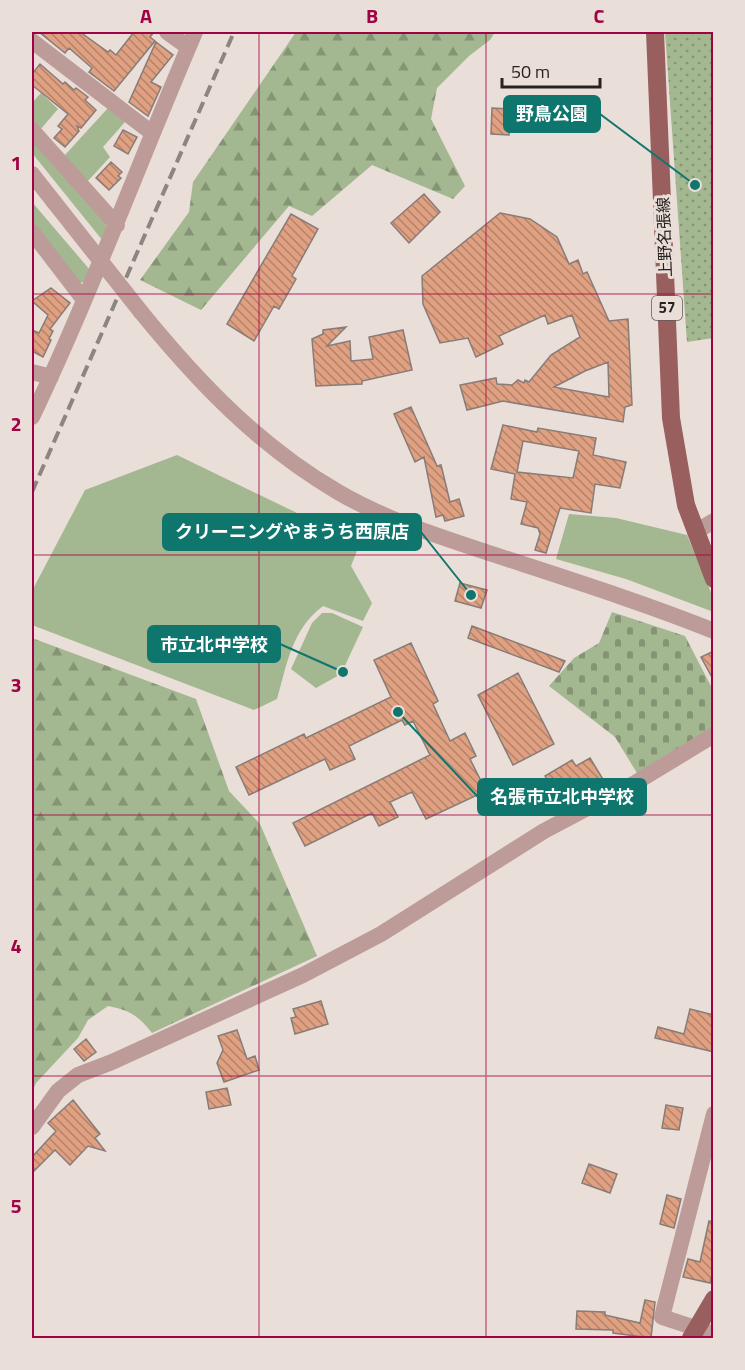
<svg xmlns="http://www.w3.org/2000/svg" width="745" height="1370" viewBox="0 0 745 1370" font-family="'Titillium Web','Noto Sans JP',sans-serif">
  <style>
    .grass { fill: #a3b790 }
    .forest { fill: url(#forest-firs) }
    .cemetery { fill: url(#cemetery-stones) }
    .park { fill: url(#park-dots) }
    .building { fill: url(#building-back-hatch); stroke: #877c77; stroke-width: 1.5; fill-rule: evenodd }
    .lines { fill: none; stroke-linecap: round; stroke-linejoin: round }
    .minor { stroke: #bc9b99; stroke-width: 16 }
    .major { stroke: #985f5e; stroke-width: 18 }
    .rail { stroke: #8d8581; stroke-width: 4; stroke-dasharray: 12 6; stroke-linecap: butt }
    .minor-bridge { stroke: #bc9b99; stroke-width: 16 }
    .grid { fill: none; stroke: #a00344; stroke-width: 1.5; stroke-opacity: 0.55 }
    .labels { text-anchor: middle; stroke-width: 6; stroke-linejoin: round; paint-order: stroke }
    .shield { fill: #eaded8; stroke: #615a57; stroke-width: 1.5 }
    .shield-label { font-size: 15px; font-weight: bold; fill: #262220 }
    .street-label { font-size: 16px; fill: #262220; stroke: #eaded8 }
    .leader { fill: none; stroke: #0f766e; stroke-width: 2 }
    .callout-dot { fill: #0f766e; stroke: #eaded8; stroke-width: 2 }
    .callout { fill: #0f766e; stroke: #0f766e; stroke-width: 2 }
    .callout-label { font-size: 18px; text-anchor: middle; font-weight: bold; fill: #fff }
    .neatline { fill: none; stroke: #a00344; stroke-width: 2 }
    .grid-label { font-size: 20px; text-anchor: middle; font-weight: bold; fill: #a00344 }
  </style>
  <defs>
    <pattern id="forest-firs" width="22" height="20" patternUnits="userSpaceOnUse" patternTransform="scale(1.5)"><rect width="22" height="20" fill="#a3b790"/><path d="M5 1l3.5 6h-7zM16 11l3.5 6h-7z" fill="#859475"/></pattern>
    <pattern id="cemetery-stones" width="16" height="16" patternUnits="userSpaceOnUse" patternTransform="scale(1.5)"><rect width="16" height="16" fill="#a3b790"/><path d="M2 7V4a2 2 0 0 1 4 0v3zM10 15v-3a2 2 0 0 1 4 0v3z" fill="#859475"/></pattern>
    <pattern id="park-dots" width="8" height="8" patternUnits="userSpaceOnUse" patternTransform="scale(1.5)"><rect width="8" height="8" fill="#a3b790"/><path d="M2 2h.1M6 6h.1" fill="none" stroke="#859475" stroke-width="1.8" stroke-linecap="round"/></pattern>
    <pattern id="building-back-hatch" width="6" height="6" patternUnits="userSpaceOnUse" patternTransform="scale(1.5)"><rect width="6" height="6" fill="#e0a082"/><path d="M-1 5l2 2M0 0l6 6M5-1l2 2" fill="none" stroke="#b5826a"/></pattern>
  </defs>
  <rect width="100%" height="100%" fill="#eaded8"/>
  <!-- grass -->
  <path class="grass" d="M41,93L58,109L40,130L32,121V103Z
    M108,108L125,122L103,147L110,157L87,182L64,156Z
    M32,140L107,223L103,241L32,153Z
    M32,202L90,270L85,282L76,283L32,223Z
    M177,455L324,526L362,538L351,566L372,603L363,621L323,606C292,629 287,664 277,699L254,710L32,625V591L85,490Z
    M569,514L616,518L687,535L713,597V608L711,611L626,579L556,559Z
    M322,613H332L363,627L341,674L316,688L291,669L312,623Z"/>
  <!-- forest -->
  <path class="forest" d="M296,32H495L490,40L469,56L437,88L431,119L465,186L453,199L372,165L312,216L289,206L201,310L140,280L189,212L193,182Z
    M32,638L196,699L229,791L260,824L317,956L152,1033C139,1016 129,1010 108,1006L88,1020L78,1038L36,1083L32,1092Z"/>
  <!-- cemetery -->
  <path class="cemetery" d="M612,612L685,636L713,690V727L637,773L615,737L549,686L574,658L599,643Z"/>
  <!-- park -->
  <path class="park" d="M665,32H713V338L687,342Z"/>
  <!-- building -->
  <path class="building" d="M39,32H80L108,52L110,50L116,55L134,32H154L150,37L155,41L114,91L89,72L92,68L69,48L65,53Z
    M156,42L173,55L151,82L161,87L148,116L129,102Z
    M40,64L63,84L65,82L74,90L76,88L88,97L85,100L96,110L81,128L77,126L79,131L65,147L54,138L62,129L58,126L68,114L32,85V74Z
    M492,108L511,109L509,135L491,134Z
    M123,130L137,137L128,154L114,146Z
    M111,162L122,172L118,176L121,178L109,190L96,178Z
    M424,194L440,212L409,243L391,223Z
    M500,213L530,219L557,237L569,264L578,260L583,274L587,272L609,321L628,319L632,405L625,407L623,422L503,401L467,410L460,385L496,378L497,384L512,385L518,380L524,383L525,380L529,382L551,355L580,337L572,315L548,324L545,315L499,336L503,344L476,357L468,338L440,343L423,304L422,276ZM608,362L609,397L554,387L585,371Z
    M291,214L318,229L292,276L296,279L279,309L274,306L254,341L227,324Z
    M51,288L70,303L50,329L53,331L49,339L51,340L43,357L32,351V330L39,333L48,315L32,301Z
    M346,327L327,346L350,341L351,361L373,359L369,337L403,330L412,370L362,381V384L316,386L312,339L323,334V330Z
    M411,407L437,466L441,465L450,502L459,499L464,516L445,521L443,515L436,517L424,457L415,462L394,414Z
    M503,425L537,432L538,428L596,438L593,455L626,462L620,488L595,484L591,513L560,508L546,553L535,550L540,534L538,528L521,524L527,502L511,499L515,474L491,469ZM523,441L579,451L573,478L517,472Z
    M460,583L487,590L481,608L455,601Z
    M472,626L565,661L559,672L468,638Z
    M411,643L438,701L433,704L450,741L465,733L476,756L470,759L486,791L426,819L412,792L390,802L398,817L379,826L372,813L305,846L293,823L430,755L413,721L405,725L402,720L349,746L355,759L330,770L325,759L249,795L236,767L304,734L306,738L391,697L374,660Z
    M714,651V681L701,657Z
    M518,673L554,744L513,765L478,695Z
    M590,758L604,781L548,814L534,789L548,781L545,776L572,760L576,766Z
    M321,1001L328,1024L295,1034L291,1018L296,1017L293,1009Z
    M690,1009L714,1015V1052L655,1038L658,1027L684,1034Z
    M237,1030L247,1059L255,1056L259,1070L224,1082L217,1063L223,1050L218,1036Z
    M86,1039L96,1052L84,1061L74,1049Z
    M227,1088L231,1105L209,1109L206,1092Z
    M73,1100L100,1134L95,1138L105,1151L88,1146L70,1165L55,1150L32,1173V1157L56,1131L48,1123Z
    M666,1105L683,1108L679,1130L662,1128Z
    M589,1164L617,1174L610,1193L582,1183Z
    M667,1195L681,1199L674,1228L660,1224Z
    M709,1221L714,1222V1268L710,1283L683,1277L688,1259L700,1262Z
    M645,1300L655,1302L651,1338L613,1333V1330L576,1329L577,1311L605,1312V1315L640,1323Z"/>
  <g class="lines">
    <!-- minor -->
    <path class="minor" d="M167,32L188,47
      M32,41L152,133
      M32,130L117,225
      M32,174L54,202
      M32,232L84,300
      M141,312C198,382 259,446 338,492C384,519 435,535 486,552C562,577 639,601 714,631
      M32,372L51,377
      M32,417C92,291 140,160 195,32
      M695,532L714,521
      M714,1114L662,1317L714,1334
      M32,1127L58,1091L78,1075L112,1062L303,975L381,934L544,831L635,783L714,735"/>
    <!-- major -->
    <path class="major" d="M655,32L671,418L686,505L714,579
      M691,1338L714,1299"/>
    <!-- rail -->
    <path class="rail" d="M32,492L234,32"/>
    <!-- minor-bridge -->
    <path class="minor-bridge" d="M54,202L141,312"/>
  </g>
  <!-- grid -->
  <path class="grid" d="M259,32V1338M486,32V1338M32,294H714M32,555H714M32,815H714M32,1076H714"/>
  <g class="labels">
    <!-- shield labels -->
    <rect class="shield" x="652" y="296" width="30" height="24" rx="4.5"/>
    <g class="shield-label">
      <text x="667" y="313">57</text>
    </g>
    <!-- street labels -->
    <g class="street-label">
      <text transform="translate(664 237) rotate(-92)" y="6">上野名張線</text>
    </g>
  </g>
  <!-- callouts -->
  <path class="leader" d="M695 185L600 114M471 595L421 532M343 672L280 644M398 712L478 797"/>
  <g class="callout-dot">
    <circle cx="695" cy="185" r="6"/>
    <circle cx="471" cy="595" r="6"/>
    <circle cx="343" cy="672" r="6"/>
    <circle cx="398" cy="712" r="6"/>
  </g>
  <g class="callout">
    <rect x="504" y="96" width="96" height="36" rx="6"/>
    <rect x="163" y="514" width="258" height="36" rx="6"/>
    <rect x="148" y="626" width="132" height="36" rx="6"/>
    <rect x="478" y="779" width="168" height="36" rx="6"/>
  </g>
  <g class="callout-label">
    <text x="552" y="120">野鳥公園</text>
    <text x="292" y="538">クリーニングやまうち西原店</text>
    <text x="214" y="651">市立北中学校</text>
    <text x="562" y="803">名張市立北中学校</text>
  </g>
  <!-- border -->
  <rect width="745" height="1370" fill="none" stroke="#eaded8" stroke-width="66"/>
  <!-- scale -->
  <path d="M502 78v9h98v-9" fill="none" stroke="#262220" stroke-width="3"/>
  <text x="511" y="78" font-size="18" fill="#262220" stroke="#eaded8" stroke-width="4.5" paint-order="stroke">50 m</text>
  <rect x="33" y="33" width="679" height="1304" class="neatline"/>
  <g class="grid-label">
    <text x="146" y="23">A</text>
    <text x="372" y="23">B</text>
    <text x="599" y="23">C</text>
    <text x="16" y="170">1</text>
    <text x="16" y="431">2</text>
    <text x="16" y="692">3</text>
    <text x="16" y="953">4</text>
    <text x="16" y="1213">5</text>
  </g>
</svg>
